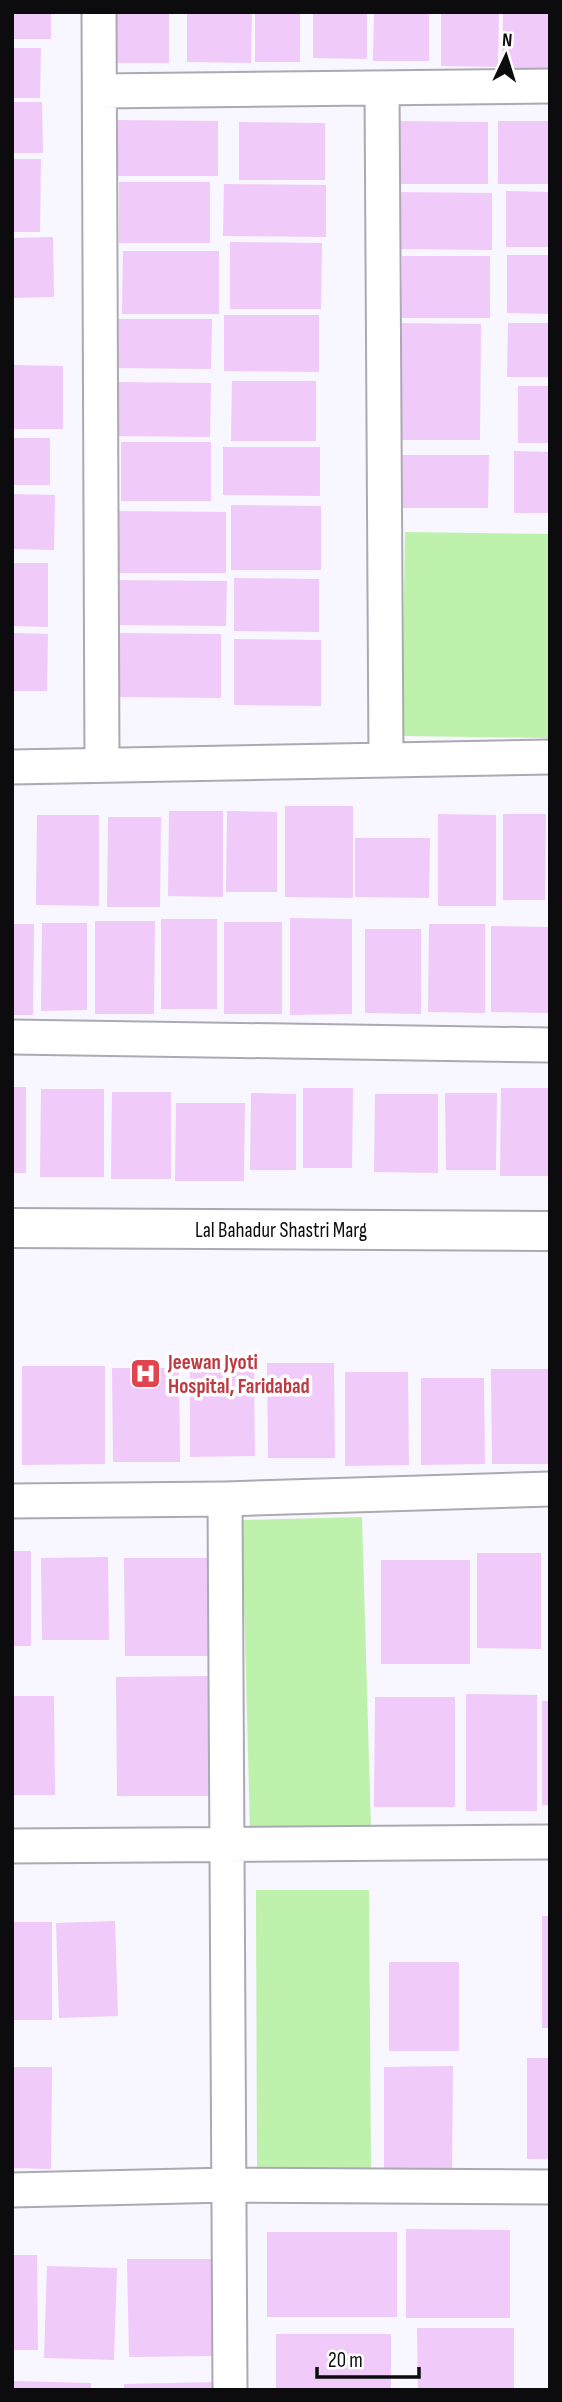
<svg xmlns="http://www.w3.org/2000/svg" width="562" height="2402" viewBox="0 0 562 2402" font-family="'Sofia Sans Condensed',sans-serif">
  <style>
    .green { fill: #bef1ac }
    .building { fill: #f0caf9 }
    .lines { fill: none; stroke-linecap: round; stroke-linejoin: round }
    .minor-casing { stroke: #aba9b2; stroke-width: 37 }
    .tertiary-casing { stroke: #aba9b2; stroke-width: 42 }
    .minor { stroke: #fff; stroke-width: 33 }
    .tertiary { stroke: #fff; stroke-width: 38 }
    .labels { text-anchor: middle; stroke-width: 7; stroke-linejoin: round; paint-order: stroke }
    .street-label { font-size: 21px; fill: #0c0b0e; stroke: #fff }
    .health-label { font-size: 21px; font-weight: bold; fill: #be3a42; stroke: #fff; text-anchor: start }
  </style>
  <rect width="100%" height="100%" fill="#f8f6fe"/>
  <!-- green -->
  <path class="green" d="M405,532L550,534V738L402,736Z
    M362,1517L371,1829L250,1832L242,1520Z
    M256,1890H369L371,2171L257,2172Z"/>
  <!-- building -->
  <path class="building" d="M12,12H51V39H12Z
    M105,12H169V63H105Z
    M187,12H252L251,63L187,62Z
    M255,12H300V62H255Z
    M313,12H367V59L313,58Z
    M374,12H429V61H373Z
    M441,12H499L498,67L441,66Z
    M503,12H550V69H502Z
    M12,48H41L40,98H12Z
    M12,102H42L43,153H12Z
    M118,120L218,121V176H118Z
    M394,121L488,122V184H394Z
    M498,121H550V184H498Z
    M239,122L325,123V180H239Z
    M12,159H41L40,232H12Z
    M119,182H210V243H119Z
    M224,184L326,185V237L223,236Z
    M506,191L550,192V247H506Z
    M396,192L492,193V250L396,249Z
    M53,237L54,297L12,298V238Z
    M230,242L322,243L321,309H230Z
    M123,251H219V314H122Z
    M507,255H550V314L507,313Z
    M402,256H490V318H402Z
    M224,315H319V372L224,371Z
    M112,319H212L211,369L111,368Z
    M392,323L481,324L480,440H391Z
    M508,323H550V377H507Z
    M12,365L63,366V429H12Z
    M232,381H316V441H231Z
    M111,382L211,383L210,437L111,436Z
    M518,386H550V443H518Z
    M12,438H50V485H12Z
    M121,442H211V501H121Z
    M223,447H320V496L223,495Z
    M514,451L550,452V513H514Z
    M398,455H489L488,508H397Z
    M12,494L55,495L54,550L12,549Z
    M231,505L321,506V570H231Z
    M114,511L226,512V573H114Z
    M12,563H48V627L12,626Z
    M234,578L319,579V632L234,631Z
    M108,580L227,581L226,626L108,625Z
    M12,633L48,634L47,691H12Z
    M115,633L221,634V698L115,697Z
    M234,639L321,640V706L234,705Z
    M285,806H353V898L285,897Z
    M169,811H223V897L168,896Z
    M227,811L277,812V892H226Z
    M438,814L496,815V906H438Z
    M503,814H546L545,900H503Z
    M37,815H99V906L36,905Z
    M108,817H161L160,907H107Z
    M355,838H430L429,898L355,897Z
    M290,918L352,919V1014L290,1015Z
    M161,919H217V1009H161Z
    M95,921H155L154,1014H95Z
    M224,922H282V1014H224Z
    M42,923H87V1010L41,1011Z
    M12,924H34L33,1015H12Z
    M429,924H485V1013L428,1012Z
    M491,926L550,927V1013L491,1012Z
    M365,929H421V1014L365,1013Z
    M12,1087H26V1173H12Z
    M303,1088H353L352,1168H303Z
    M501,1088H550V1176H500Z
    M41,1089H104V1177H40Z
    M112,1092H171V1179H111Z
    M251,1093L296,1094V1170H250Z
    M445,1093H497L496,1170H446Z
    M375,1094H438V1173L374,1172Z
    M176,1103H245L244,1181H175Z
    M267,1363H334L335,1458H268Z
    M22,1366H105V1464L22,1465Z
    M112,1368H179L180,1462H113Z
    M491,1369H550V1464H492Z
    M254,1371L255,1456L190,1457V1372Z
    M345,1372H408L409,1465L345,1466Z
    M421,1378H484L485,1464L421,1465Z
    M12,1551H31V1646H12Z
    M477,1553H541V1649L477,1648Z
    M108,1557L109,1640H42L41,1558Z
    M124,1558H219L220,1656H125Z
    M381,1560H470V1664H381Z
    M211,1676L212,1796H117L116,1677Z
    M466,1694L537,1695V1811H466Z
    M12,1696H54L55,1795H12Z
    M375,1697H455V1807H374Z
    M542,1701H550V1805H542Z
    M542,1916H550V2028H542Z
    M115,1921L118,2016L59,2018L56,1923Z
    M12,1922H52V2020H12Z
    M389,1962H459V2051H389Z
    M527,2058H550V2159H527Z
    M453,2066L452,2174L384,2173V2067Z
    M12,2067H52L51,2169L12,2168Z
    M406,2229L510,2230V2318H406Z
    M267,2232H397V2317H267Z
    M12,2255H37L38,2350H12Z
    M127,2259H211L213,2356L129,2357Z
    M47,2266L117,2268L114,2360L44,2358Z
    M417,2328H514V2390H418Z
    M276,2334H391V2390H276Z
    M12,2381L91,2383V2390H12Z
    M216,2382V2390H124V2384Z"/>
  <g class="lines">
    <defs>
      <path id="minor" d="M99,12L102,765
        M382,88L386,760
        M100,91L550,86
        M12,767L550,757
        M12,1037L550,1045
        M225,1499L230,2390
        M12,1501L225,1499L550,1489
        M12,1846L550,1842
        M12,2190L229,2185L550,2187"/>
      <path id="tertiary" d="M12,1228L550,1231"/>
    </defs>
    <!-- minor casing -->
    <use href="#minor" class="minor-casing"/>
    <!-- tertiary casing -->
    <use href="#tertiary" class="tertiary-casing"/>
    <!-- minor -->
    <use href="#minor" class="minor"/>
    <!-- tertiary -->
    <use href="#tertiary" class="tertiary"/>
  </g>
  <!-- icons -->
  <defs>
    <symbol id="hospital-square" viewBox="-11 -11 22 22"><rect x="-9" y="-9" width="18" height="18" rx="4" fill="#e0444e" stroke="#fff"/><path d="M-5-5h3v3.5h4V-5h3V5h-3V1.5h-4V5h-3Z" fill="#fff"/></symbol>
  </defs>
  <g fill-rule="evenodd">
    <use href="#hospital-square" x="128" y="1356" width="35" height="35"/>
  </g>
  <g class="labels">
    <!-- street labels -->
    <g class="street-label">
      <text x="281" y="1237">Lal Bahadur Shastri Marg</text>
    </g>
    <!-- health labels -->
    <g class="health-label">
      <text x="168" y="1369">Jeewan Jyoti<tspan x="168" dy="24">Hospital, Faridabad</tspan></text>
    </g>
  </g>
  <!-- border -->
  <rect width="562" height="2402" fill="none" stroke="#0c0b0e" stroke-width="28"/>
  <!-- north arrow -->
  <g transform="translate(506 56) rotate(4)" stroke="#ffffff" stroke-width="5" paint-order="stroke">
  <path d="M0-5L12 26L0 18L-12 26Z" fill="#0c0b0e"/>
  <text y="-10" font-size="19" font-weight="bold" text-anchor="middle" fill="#0c0b0e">N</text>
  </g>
  <!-- scale -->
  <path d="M317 2367v10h102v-10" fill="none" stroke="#0c0b0e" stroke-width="3.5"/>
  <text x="328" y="2367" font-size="21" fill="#0c0b0e" stroke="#ffffff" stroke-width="5" paint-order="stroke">20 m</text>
</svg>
